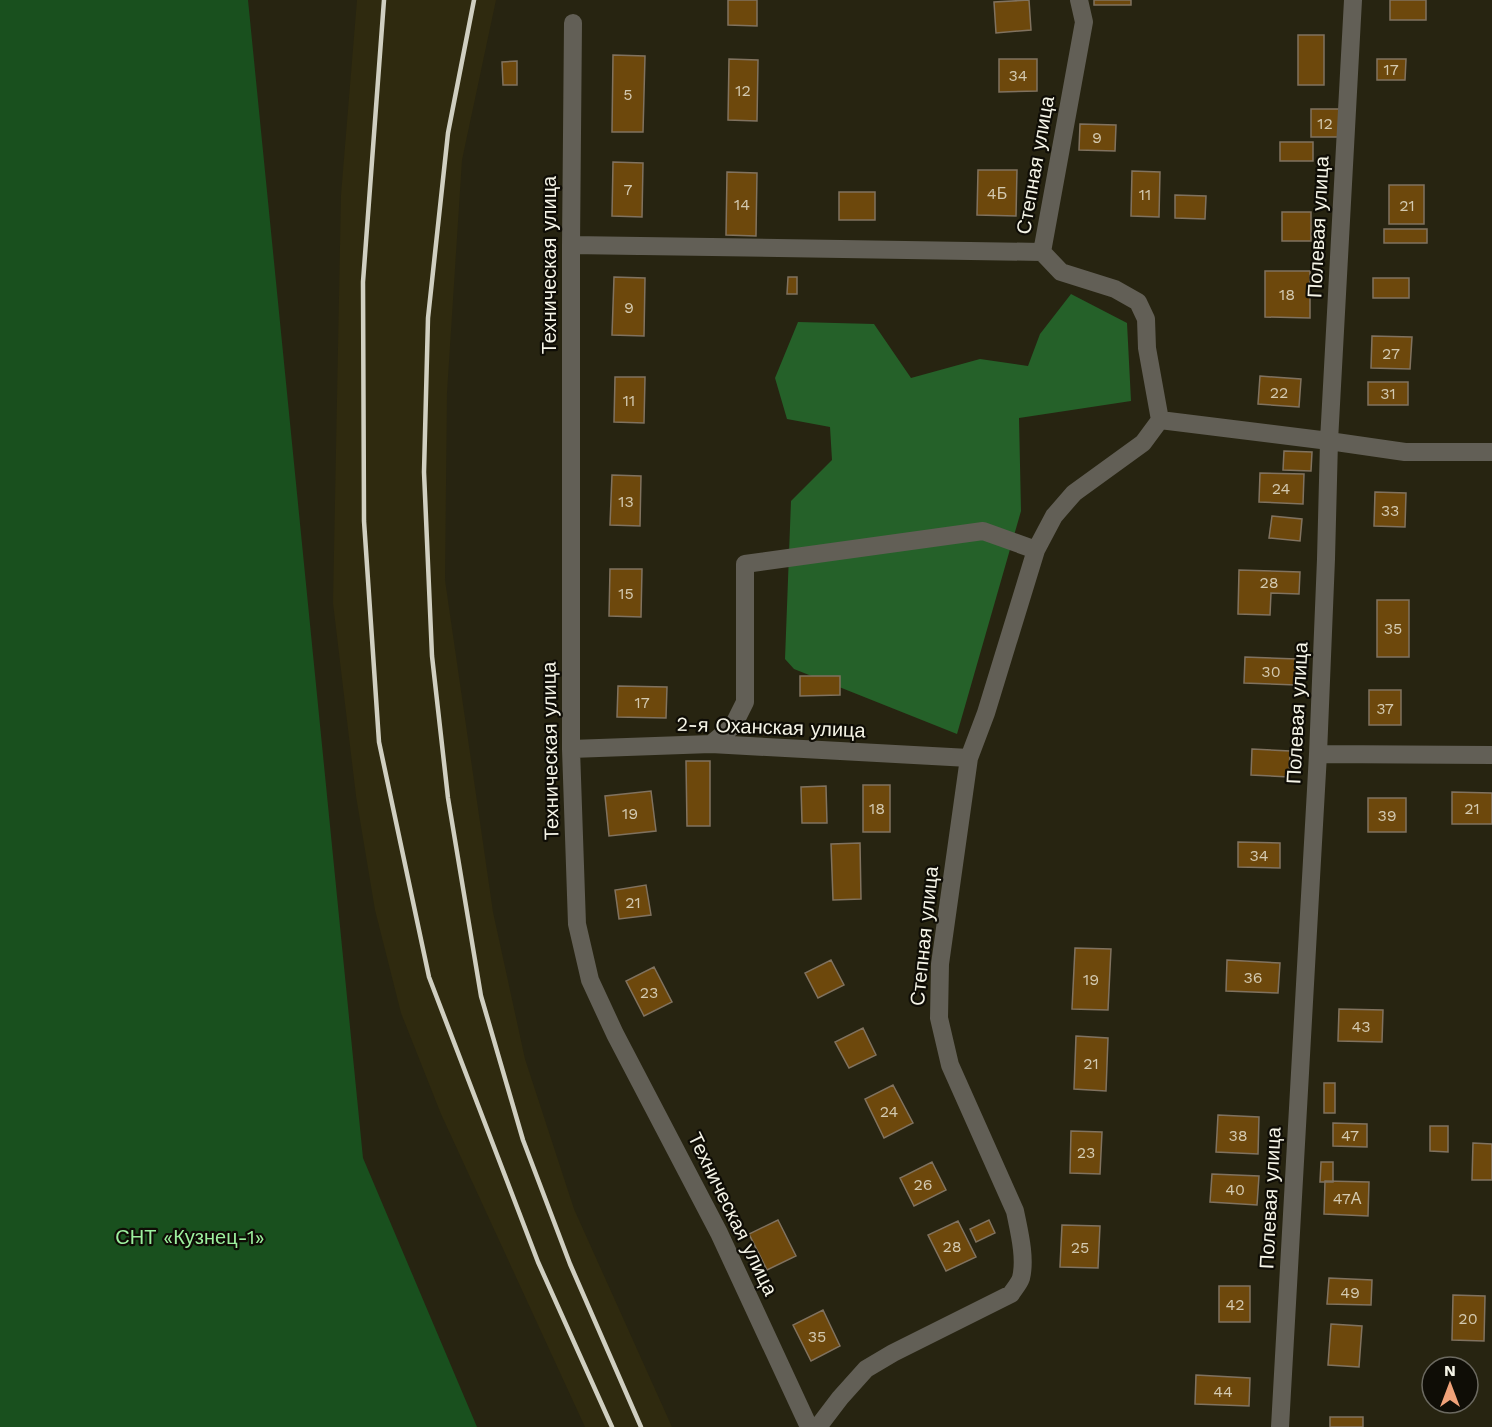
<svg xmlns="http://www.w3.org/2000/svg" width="1492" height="1427" viewBox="0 0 1492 1427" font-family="'Work Sans',sans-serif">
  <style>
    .built { fill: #2f2a0f }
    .green { fill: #19501e }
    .forest { fill: #256129 }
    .building { fill: #6d480c; stroke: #80725f; stroke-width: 1.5 }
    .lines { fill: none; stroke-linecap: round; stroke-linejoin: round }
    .street { stroke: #625f56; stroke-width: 18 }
    .rail { stroke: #d0cfc1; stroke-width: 4.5 }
    .labels { text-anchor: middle; stroke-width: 4.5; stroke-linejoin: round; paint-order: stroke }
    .number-label { font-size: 16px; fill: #d3c9b0 }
    .street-label { font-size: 20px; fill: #f5f4e7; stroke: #0f0d06 }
    .park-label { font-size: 20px; fill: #9df09e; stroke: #0f0d06 }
  </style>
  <rect width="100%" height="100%" fill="#272411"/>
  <!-- built -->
  <path class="built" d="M357,0H496L462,160L447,393L445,580L493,912L525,1059L574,1209L672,1427H585L441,1114L401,1013L375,910L356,796L333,603L341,195Z"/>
  <!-- green -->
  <path class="green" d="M0,0H248L363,1158L477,1427H0Z"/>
  <!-- forest -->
  <path class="forest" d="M1071,294L1127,323L1131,401L1019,418L1021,511L957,734L794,669L785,659L791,501L832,460L830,427L787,419L775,378L798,322L874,324L911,378L980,359L1028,366L1040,334Z"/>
  <!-- building -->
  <path class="building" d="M728,0H757V26L728,25Z
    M1029,0L1031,30L996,33L994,2Z
    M1094,0H1131V5H1094Z
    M1390,0H1426V20H1390Z
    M1298,35H1324V85H1298Z
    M613,55L645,56L643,132H612Z
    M729,59L758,60L757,121L728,120Z
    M999,59H1037V91L999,92Z
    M1377,59H1406L1405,80H1377Z
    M517,61V85H503L502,62Z
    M1311,109H1340V137H1311Z
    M1080,124L1116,125L1115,151L1079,150Z
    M1280,142H1313V161H1280Z
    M613,162L643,163L642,217L612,216Z
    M978,170H1017L1016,216L977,215Z
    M1132,171L1160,172L1159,217L1131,216Z
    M727,172L757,173L756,236L726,235Z
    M1389,185H1424V224H1389Z
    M839,192H875V220H839Z
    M1175,195L1206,196L1205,219L1175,218Z
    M1282,212H1311V241H1282Z
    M1384,229H1427V243H1384Z
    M1265,271H1310V318L1265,317Z
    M614,277L645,278L644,336L612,335Z
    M788,277H797V294H787Z
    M1373,278H1409V298H1373Z
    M1372,336L1412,337L1410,369L1371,368Z
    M1260,376L1301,379L1299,407L1258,404Z
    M615,377H645L644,423L614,422Z
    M1368,382H1408V405H1368Z
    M1284,451L1312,452L1311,471L1283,470Z
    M1260,473L1304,474L1303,504L1259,502Z
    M612,475L641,476L640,526L610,525Z
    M1375,492L1406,493L1405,527L1374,526Z
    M1272,516L1302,519L1300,541L1269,538Z
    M610,569H642L641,617L609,616Z
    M1239,570L1300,572L1299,594L1271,593L1270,615L1238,614Z
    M1377,600H1409V657H1377Z
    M1245,657L1297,659L1296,685L1244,683Z
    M800,676H840V695L800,696Z
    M618,686L667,687L666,718L617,717Z
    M1369,690H1401V725H1369Z
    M1252,749L1290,751L1289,777L1251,775Z
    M686,761H710V826H687Z
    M863,785H890V832H863Z
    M826,786L827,823H802L801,787Z
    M651,791L656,831L609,836L605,796Z
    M1452,792L1492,793V824H1452Z
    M1368,798H1406V832H1368Z
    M1238,842L1280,843V868L1238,867Z
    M860,843L861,899L833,900L831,844Z
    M646,885L651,915L619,919L615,890Z
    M1075,948L1111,949L1108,1010L1072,1009Z
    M831,960L844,985L818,998L805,973Z
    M1227,960L1280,963L1278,993L1226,991Z
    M654,967L672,1002L644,1016L626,981Z
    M1339,1009L1383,1010L1382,1042L1338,1041Z
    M863,1028L876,1055L849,1068L835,1042Z
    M1076,1036L1108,1038L1106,1091L1074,1089Z
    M1324,1083H1335V1113H1324Z
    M893,1085L913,1123L884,1138L865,1099Z
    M1218,1115L1259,1117L1258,1154L1216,1152Z
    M1333,1123L1367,1124V1147L1333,1146Z
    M1430,1126H1448V1152L1430,1151Z
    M1071,1131L1102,1132L1100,1174L1070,1173Z
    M1473,1143L1492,1144V1180H1472Z
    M932,1162L946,1190L914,1206L900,1178Z
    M1321,1162H1333V1182H1320Z
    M1212,1174L1259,1176L1257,1205L1210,1202Z
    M1325,1181L1369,1182L1368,1216L1324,1214Z
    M778,1220L796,1256L767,1270L749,1234Z
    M989,1220L995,1233L976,1242L970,1229Z
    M958,1221L976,1257L946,1271L928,1235Z
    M1062,1225L1100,1226L1098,1268L1060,1267Z
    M1329,1278L1372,1280L1371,1305L1327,1304Z
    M1219,1286H1250V1322H1219Z
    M1453,1295L1485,1296L1484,1341L1452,1340Z
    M823,1310L840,1346L811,1361L793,1325Z
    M1331,1324L1362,1326L1359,1367L1328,1365Z
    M1196,1375L1250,1378L1249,1406L1195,1404Z
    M1330,1417H1363V1427H1330Z"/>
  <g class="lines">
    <!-- street -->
    <path class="street" d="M1079,0L1084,22L1042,252L1061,272L1115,289L1138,302L1146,319L1147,348L1160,420
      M573,23L571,245V749L577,924L590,980L615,1034L719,1233L809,1427
      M571,245L1042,252
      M711,744L733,726L745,702V564L983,531L1036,550
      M571,749L711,744L969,758
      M1318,754L1492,755
      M818,1427L840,1398L866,1369L893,1353L1011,1294C1014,1289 1019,1284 1021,1278C1026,1258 1019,1231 1015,1211L950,1065L939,1018L940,964L969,758L986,713L1036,550L1054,516L1074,493L1143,443L1160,420L1329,441L1405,452H1492
      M1280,1427L1318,754L1326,559L1329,441L1353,0"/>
    <!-- rail -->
    <path class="rail" d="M384,0L363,282L364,521L379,742L429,977L538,1262L612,1427
      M474,0L448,133L428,318L424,472L432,656L448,798L481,996L523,1140L570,1264L641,1427"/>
  </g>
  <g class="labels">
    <!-- number labels -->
    <g class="number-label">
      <text x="1391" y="75">17</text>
      <text x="1018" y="81">34</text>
      <text x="743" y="96">12</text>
      <text x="628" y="100">5</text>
      <text x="1325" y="129">12</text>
      <text x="1097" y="143">9</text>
      <text x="628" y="195">7</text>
      <text x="997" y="199">4Б</text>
      <text x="1145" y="200">11</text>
      <text x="742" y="210">14</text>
      <text x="1407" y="211">21</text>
      <text x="1287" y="300">18</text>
      <text x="629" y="313">9</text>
      <text x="1391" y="359">27</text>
      <text x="1279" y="398">22</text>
      <text x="1388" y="399">31</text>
      <text x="629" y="406">11</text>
      <text x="1281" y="494">24</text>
      <text x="626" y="507">13</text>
      <text x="1390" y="516">33</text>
      <text x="1269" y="588">28</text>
      <text x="626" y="599">15</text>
      <text x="1393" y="634">35</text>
      <text x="1271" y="677">30</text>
      <text x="642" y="708">17</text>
      <text x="1385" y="714">37</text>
      <text x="877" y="814">18</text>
      <text x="1472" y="814">21</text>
      <text x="630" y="819">19</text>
      <text x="1387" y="821">39</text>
      <text x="1259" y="861">34</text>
      <text x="633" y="908">21</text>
      <text x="1253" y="983">36</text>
      <text x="1091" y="985">19</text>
      <text x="649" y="998">23</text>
      <text x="1361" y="1032">43</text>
      <text x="1091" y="1069">21</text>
      <text x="889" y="1117">24</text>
      <text x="1238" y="1141">38</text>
      <text x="1350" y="1141">47</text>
      <text x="1086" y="1158">23</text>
      <text x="923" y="1190">26</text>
      <text x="1235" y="1195">40</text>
      <text x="1347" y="1204">47А</text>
      <text x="952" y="1252">28</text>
      <text x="1080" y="1253">25</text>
      <text x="1350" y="1298">49</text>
      <text x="1235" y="1310">42</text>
      <text x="1468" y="1324">20</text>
      <text x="817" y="1342">35</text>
      <text x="1223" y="1397">44</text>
    </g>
    <!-- street labels -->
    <g class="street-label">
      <text transform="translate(1035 165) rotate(-80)" y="7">Степная улица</text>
      <text transform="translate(1318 227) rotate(-87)" y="7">Полевая улица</text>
      <text transform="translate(549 265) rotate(-90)" y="7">Техническая улица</text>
      <text transform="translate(1297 713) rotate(-87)" y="7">Полевая улица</text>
      <text transform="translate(771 727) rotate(2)" y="7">2-я Оханская улица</text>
      <text transform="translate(550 751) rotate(-91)" y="7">Техническая улица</text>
      <text transform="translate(924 936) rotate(-84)" y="7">Степная улица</text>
      <text transform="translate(1270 1198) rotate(-87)" y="7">Полевая улица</text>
      <text transform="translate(733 1214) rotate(64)" y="7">Техническая улица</text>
    </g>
    <!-- park labels -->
    <g class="park-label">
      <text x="190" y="1244">СНТ «Кузнец-1»</text>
    </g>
  </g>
  <!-- north arrow -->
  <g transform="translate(1450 1385)"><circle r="28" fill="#0f0d06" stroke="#6b6960" stroke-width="1.5"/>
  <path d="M0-4.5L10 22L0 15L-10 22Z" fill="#f0a279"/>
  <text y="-9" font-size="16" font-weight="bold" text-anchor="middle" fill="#f5f4e7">N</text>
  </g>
</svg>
